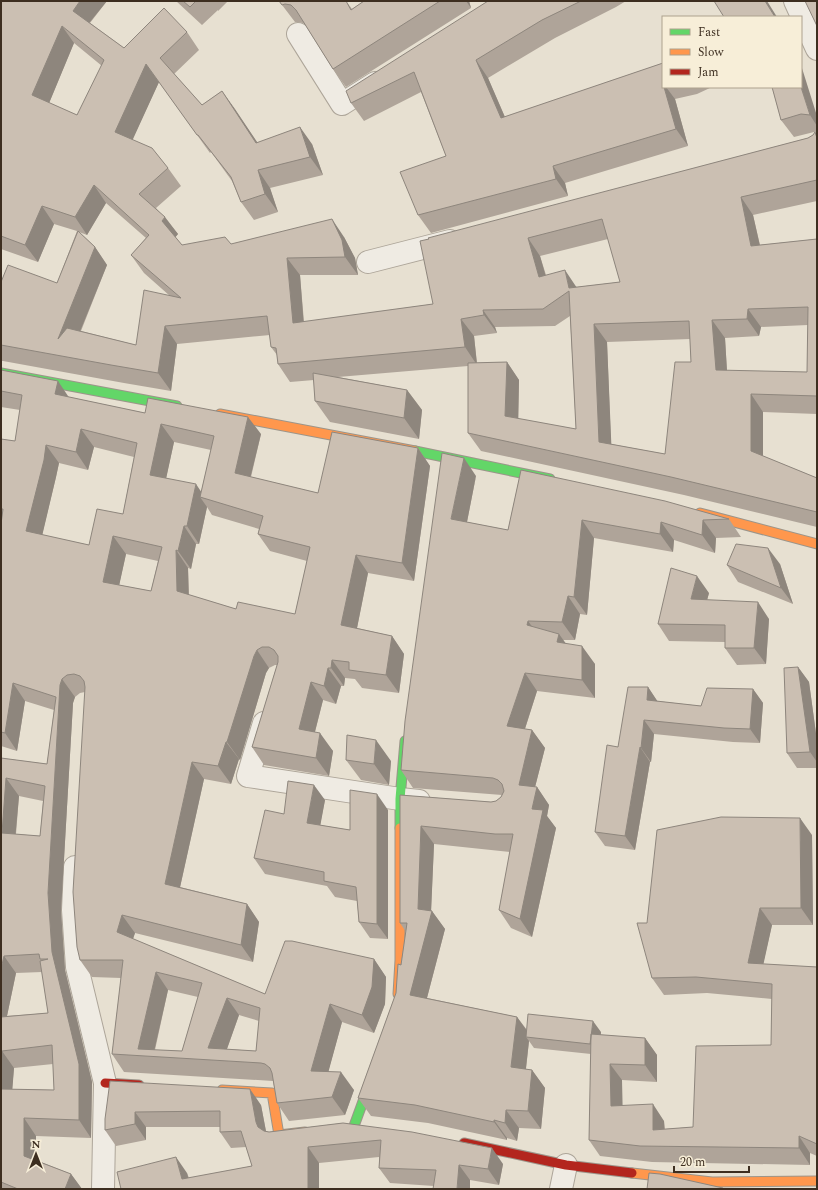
<svg xmlns="http://www.w3.org/2000/svg" width="818" height="1190" viewBox="0 0 818 1190" font-family="Spectral,serif">
  <style>
    .lines { fill: none; stroke-linecap: round; stroke-linejoin: round }
    .street-casing { stroke: #ada599; stroke-width: 24 }
    .fast-casing { stroke: #9c958a; stroke-width: 11 }
    .slow-casing { stroke: #9c958a; stroke-width: 11 }
    .jam-casing { stroke: #9c958a; stroke-width: 11 }
    .street { stroke: #efebe3; stroke-width: 22 }
    .fast { stroke: #63d668; stroke-width: 9 }
    .slow { stroke: #ff974d; stroke-width: 9 }
    .jam { stroke: #b3261e; stroke-width: 9 }
    .wall { fill: #afa499; fill-rule: evenodd }
    .shaded-wall { fill: #8e867d }
    .building { fill: #cbbfb2; stroke: #8e867d; fill-rule: evenodd }
  </style>
  <rect width="100%" height="100%" fill="#e7e0d1"/>
  <g class="lines">
    <defs>
      <path id="street" d="M795,1L817,49
        M298,34L342,104L375,83
        M368,262L450,241
        M264,723L248,776L400,799L419,801
        M75,867L73,910L77,967L105,1083L103,1189
        M561,1189L566,1165"/>
      <path id="fast" d="M1,373L177,406
        M415,451L550,479
        M400,828V799L405,741
        M354,1126L373,1074"/>
      <path id="slow" d="M220,414L415,451
        M700,513L817,544
        M398,994L400,960V828
        M222,1090L272,1093L279,1135L305,1132
        M632,1173L712,1182L817,1181"/>
      <path id="jam" d="M105,1083L139,1085
        M464,1143L566,1165L632,1173"/>
    </defs>
    <!-- street casing -->
    <use href="#street" class="street-casing"/>
    <!-- fast casing -->
    <use href="#fast" class="fast-casing"/>
    <!-- slow casing -->
    <use href="#slow" class="slow-casing"/>
    <!-- jam casing -->
    <use href="#jam" class="jam-casing"/>
    <!-- street -->
    <use href="#street" class="street"/>
    <!-- fast -->
    <use href="#fast" class="fast"/>
    <!-- slow -->
    <use href="#slow" class="slow"/>
    <!-- jam -->
    <use href="#jam" class="jam"/>
  </g>
  <!-- wall -->
  <path class="wall" d="M1,1H107L90,23L124,48L187,32L199,50L174,74L202,105L222,91L257,142L312,144L323,175L270,188L278,212L254,220L241,202L232,181L211,152L210,153L159,82L132,140L168,168L181,186L156,208L178,234L175,237L182,245L231,244L344,237L355,258L358,275H300L304,322L433,304L429,239L808,138L813,135L815,132L817,135V201L753,215L760,245L817,239V414L763,412V456L817,478V527L684,495L481,451L468,433V366L338,377L407,390L422,410L419,439L330,422L315,401L314,380L290,382L278,364L277,355L271,347L270,335L177,344L171,391L124,383L3,361H1V282L57,283L77,231L54,224L38,262L1,249ZM74,43L102,66L77,115L49,103ZM106,203L146,238L131,255L144,273L170,296L136,345L81,331L107,265L95,247L79,232L87,235ZM608,239L620,282L577,287L546,275L540,256ZM570,316L576,429L518,419L519,380L507,362L477,363L474,336L497,333L495,327L555,326ZM808,325L807,372L727,371L725,338L759,336L761,327ZM690,339L691,362L665,454L611,444L607,342Z
    M176,1H228L218,11V10L202,25Z
    M279,1H346L352,9L364,1H469L471,8L346,87L333,69L306,25L303,23L298,22H295Z
    M488,1H626L616,7L555,38L488,78L505,117L663,63V87H712L697,94L675,99L688,146L565,183L568,196L431,233L418,215L446,156L421,92L364,121L351,103Z
    M772,87L817,116V132H814L794,137L781,120Z
    M1,370L69,397L145,413L261,434L251,477L318,493L418,448L430,466L414,581L368,573L357,628L392,636L404,654L399,693L362,688L355,679L345,678L344,686H341L336,704L323,700L315,732L333,751L329,776L264,765L252,747L277,665H275L269,668L266,673L240,760L239,759L231,784L204,779L180,887L247,904L259,922L253,962L135,933L133,939L265,994L374,959L386,977L385,1004L374,1033L342,1022L328,1072L354,1090L345,1115L289,1121L277,1103L273,1081L124,1072L112,1054L121,978L92,977L80,960L85,692L80,693L75,697L73,703L61,911L65,970L92,1082L91,1138L36,1136V1160L71,1174L82,1189H1V758L47,764L54,710L25,701L17,751L1,746V439L15,441L20,410L1,407ZM174,442L211,450L201,492L166,478ZM94,447L134,457L123,514L89,545L42,535L56,477L59,463L88,470ZM207,507L212,515L259,529L258,534L270,551L307,561L295,614L236,609L189,595L188,568L191,569L196,544H199ZM126,554L158,561L151,591L119,585ZM19,796L43,801L40,836L16,834ZM42,972L48,1013L7,1016L16,973ZM168,990L198,997L182,1051L155,1050ZM239,1015L259,1021L256,1051L227,1049ZM53,1064L54,1090L12,1089L14,1068Z
    M521,470L729,519L741,537L716,538L715,553L674,540L673,552L594,538L587,615L580,614L575,640H563L565,643L595,664V698L537,691L525,729L532,730L545,748L535,787H537L549,805L547,816L556,828L532,937L511,928L499,910L510,852L434,844L431,910L445,929L427,998L517,1017L527,1030L601,1032V1035L645,1038L657,1055V1082L622,1080V1106L664,1121L665,1129L693,1127L771,1045L772,999L707,993L664,995L652,978L647,923L812,835L813,925H772L763,964L817,967V1156L810,1153V1165L652,1162L600,1156L589,1140L591,1054L534,1048L529,1041L526,1069L532,1070L545,1088L541,1129L519,1128L517,1141L507,1138V1140L428,1123L371,1116L358,1098L396,993L406,932L400,923V795L491,802L496,801L501,797L502,795L413,788L401,770L476,476L467,522L508,530Z
    M780,564L793,604L738,582L727,565Z
    M709,593L707,600L769,619L766,664L737,665L725,648V642L669,641L658,624Z
    M798,667L809,682L817,741V768H797L787,753Z
    M648,687L657,701L701,706L753,689L763,703L760,743L733,742L654,734L651,762H650L635,850L605,846L595,832L618,747Z
    M346,760L391,761L389,785L361,780Z
    M325,800L320,825L350,830L388,810V939L370,938L359,922L357,901L335,897L327,886L265,874L254,858L284,814Z
    M110,1081L261,1105L266,1131L269,1132L343,1123L503,1164L499,1185L470,1180L434,1186L390,1183L379,1168V1157L319,1163L121,1189L187,1173L189,1178L252,1166L246,1147L231,1148L220,1132V1127H146V1140L116,1146L105,1130Z"/>
  <!-- shaded-wall -->
  <path class="shaded-wall" d="M80,1H107L85,28L73,11Z
    M466,1H469L471,8Z
    M765,1H767L777,17H775Z
    M62,26L74,43L45,113L32,95Z
    M476,60L488,78L513,136L501,118Z
    M146,64L159,82L128,150L115,132Z
    M801,65L817,116V126L810,115L801,87Z
    M664,87H666L675,99L688,146L676,129Z
    M222,91L235,109L269,160L256,143Z
    M300,127L312,144L323,175L310,157Z
    M553,166L565,183L568,196L556,179Z
    M258,170L270,188L278,212L265,194Z
    M94,185L106,203L87,235L75,217Z
    M741,197L753,215L764,264L751,246Z
    M42,206L54,224L38,262L25,245Z
    M165,217L178,234L174,239L162,221Z
    M332,219L344,237L355,258L358,275L345,257Z
    M528,238L540,256L551,295L539,277Z
    M95,247L107,265L70,356L58,339Z
    M287,258L300,275L305,341L293,323Z
    M565,270L577,288H569Z
    M748,309L761,327L759,336L747,319Z
    M483,310L495,327L497,333L484,315Z
    M461,319L474,336L477,365L465,347Z
    M712,320L725,338L728,388L716,370Z
    M594,324L607,342L612,460L599,442Z
    M165,326L177,344L171,391L158,373Z
    M507,362L519,380L518,434L505,416Z
    M58,381L70,399L55,394Z
    M407,390L422,410L419,439L404,418Z
    M751,394L763,412V469L751,451Z
    M248,417L261,434L247,491L235,473Z
    M161,424L174,442L163,493L150,475Z
    M81,429L94,447L88,470L76,452Z
    M46,445L59,463L56,477L39,549L26,531Z
    M418,448L430,466L414,581L402,563Z
    M464,458L476,476L464,537L451,519Z
    M196,484L206,499L200,497L207,507L199,544L187,526Z
    M582,520L594,538L587,615L574,597Z
    M703,520L716,538L715,553L702,535Z
    M661,522L674,540L673,552L660,534Z
    M184,526L196,544L191,569L178,551Z
    M113,536L126,554L116,600L103,582Z
    M768,548L780,564L793,604L781,588Z
    M176,550L188,568L189,609L177,591Z
    M356,555L368,573L354,643L341,625Z
    M697,576L709,593L703,615L691,599Z
    M568,596L580,614L575,640L562,622Z
    M758,602L769,619L766,664L754,648Z
    M528,621L541,639L527,625Z
    M559,634L572,652L557,642Z
    M392,636L404,654L399,693L386,675Z
    M582,646L595,664V698L582,680Z
    M257,650L269,668L266,673L240,760L227,742L254,656Z
    M332,660L345,678L344,686L331,668Z
    M798,667L809,682L817,741V762L810,752Z
    M328,668L341,686L336,704L324,686Z
    M525,673L537,691L520,744L507,726Z
    M62,679L75,697L73,703L61,911L65,970L92,1082L91,1138L79,1120L52,952L48,893L60,685Z
    M311,682L323,700L311,747L299,729Z
    M13,683L25,701L17,751L5,733Z
    M648,687L658,702L647,700Z
    M753,689L763,703L760,743L750,729Z
    M644,720L654,734L651,762L641,748Z
    M532,730L545,748L531,803L519,785Z
    M320,733L333,751L329,776L316,758Z
    M376,740L391,761L389,785L374,764Z
    M226,742L239,759L231,784L218,766Z
    M640,747L650,762L635,850L625,836Z
    M192,762L204,779L177,901L165,884Z
    M6,778L19,796L14,851L2,833Z
    M314,785L325,800L318,838L307,823Z
    M537,787L549,805L547,816L556,828L532,937L520,919L532,809Z
    M377,794L388,810V939L377,924Z
    M800,818L812,835L813,925L801,908Z
    M421,826L434,844L431,913L432,911L445,929L423,1013L410,995L418,909Z
    M247,904L259,922L253,962L241,945Z
    M760,908L772,925L760,980L748,963Z
    M122,915L135,933L129,950L117,932Z
    M4,956L16,973L3,1035L1,1032V969Z
    M374,959L386,977L385,1004L374,1033L362,1015Z
    M156,972L168,990L153,1056L138,1049Z
    M227,998L239,1015L223,1060L208,1048Z
    M330,1004L342,1022L324,1088L311,1071Z
    M517,1017L530,1035L526,1037L529,1041L524,1085L511,1067Z
    M593,1021L601,1032L598,1055L590,1044Z
    M645,1038L657,1055V1082L645,1065Z
    M2,1051L14,1068L11,1107L1,1092V1059Z
    M610,1064L622,1080L623,1123L611,1106Z
    M532,1070L545,1088L541,1129L528,1111Z
    M341,1072L354,1090L345,1115L332,1097Z
    M250,1089L261,1105L267,1137L258,1127L256,1122Z
    M653,1104L664,1121L665,1147L653,1130Z
    M506,1110L519,1128L517,1141L505,1123Z
    M135,1112L146,1127V1140L135,1124Z
    M24,1118L36,1136V1173L24,1156Z
    M494,1120L507,1138V1140L494,1122Z
    M799,1136L810,1153V1165L799,1148Z
    M308,1147L319,1163V1189H308Z
    M492,1148L503,1164L499,1185L488,1169Z
    M176,1157L187,1173L191,1189L182,1179Z
    M459,1165L470,1180V1189H457Z
    M71,1174L82,1189H65Z"/>
  <!-- building -->
  <path class="building" d="M1,1H80L73,11L124,48L164,8L187,32L160,58L202,105L222,91L256,143L300,127L310,157L258,170L265,194L241,202L231,177L198,135H197L146,64L115,132L152,148L168,168L139,194L165,217L162,221L182,245L225,237L231,244L332,219L342,240L345,257L287,258L293,323L433,304L420,241L429,239L428,238L808,138L813,135L815,132L817,138V180L741,197L751,246L817,239V396L751,394V451L817,478V512L671,477L468,433V363L507,362L505,416L576,429L569,291L543,309L483,310L484,315L461,319L465,347L278,364L276,348L271,347L267,316L165,326L158,373L111,365L1,345V282L8,265L57,283L78,231L95,247L58,339L67,328L136,345L144,290L181,298L131,255L149,235L94,185L75,217L42,206L25,245L1,236ZM62,26L104,60L77,115L32,95ZM602,219L620,282L569,288L565,270L539,277L528,238ZM808,307L807,372L716,370L712,320L747,319L748,309ZM689,321L691,362H675L665,454L599,442L594,324Z
    M183,1H196L190,7Z
    M279,1H346L351,10L364,1H440L333,69L296,10L291,5L285,4L282,5Z
    M488,1H581L542,20L476,60L501,118L663,63V87H664L676,129L553,166L556,179L418,215L400,172L446,156L414,72L351,103L346,91Z
    M714,1H765L775,17H724Z
    M805,1H817V26Z
    M772,87H801L810,115L801,114L781,120Z
    M1,370L58,381L55,394L145,413L148,398L248,417L235,473L318,493L332,432L418,448L402,563L356,555L341,625L392,636L386,675L349,670V662L332,660L331,668H328L324,686L311,682L299,729L320,733L316,758L252,747L278,662V656L274,650L269,647H262L257,650L254,656L227,742H226L218,766L192,762L165,884L247,904L241,945L122,915L117,932L265,994L285,941H292L374,959L372,987L362,1015L330,1004L311,1071L341,1072L332,1097L277,1103L272,1073L270,1068L265,1064L261,1063L112,1054L123,960H80L77,947L73,892L85,687L84,681L80,676L74,674L67,675L62,679L60,685L48,893L52,952L79,1064V1120L24,1118V1156L71,1174L65,1189H18L1,1182V1089L54,1090L52,1045L2,1051L1,1059V1017L48,1013L40,961L48,959H40L39,954L4,956L1,969V758L47,764L56,697L13,683L5,733L1,732V524L3,509H1V439L15,441L22,395L1,391ZM161,424L214,436L200,497L263,516L258,534L310,547L295,614L238,602L236,609L177,591L176,550L178,551L184,526H187L196,484L150,475ZM81,429L137,443L123,514L97,509L89,545L26,531L44,460L46,445L76,452ZM113,536L162,547L151,591L103,582ZM6,778L45,786L40,836L2,833ZM156,972L202,983L182,1051L138,1049ZM227,998L260,1008L256,1051L208,1048Z
    M313,373L407,390L404,418L315,401Z
    M442,453L464,458L451,519L508,530L521,470L665,501L729,519L703,520L702,535L661,522L660,534L582,520L574,597L568,596L562,622L528,621L527,625L559,634L557,642L582,646V680L525,673L507,726L532,730L519,785L537,787L532,809L543,810L520,919L499,910L513,834H495L421,826L418,909L432,911L410,995L517,1017L511,1067L532,1070L528,1111L506,1110L505,1123L494,1120V1122L415,1105L358,1098L396,993L398,964L401,965L407,923H400V795L491,802L496,801L501,797L504,791L502,784L498,780L493,778L401,770L405,721Z
    M736,544L768,548L781,588L727,565Z
    M671,568L697,576L691,599L758,602L754,648H725V625L658,624Z
    M798,667L810,752L787,753L784,668Z
    M628,687H648L647,700L701,706L707,688L753,689L750,729L724,728L644,720L641,748L640,747L625,836L595,832L607,745L618,747Z
    M347,735L376,740L374,764L346,760Z
    M288,781L314,785L307,823L350,830V790L377,794V924L359,922L356,887L324,881V872L254,858L265,810L284,814Z
    M721,817L800,818L801,908H760L748,963L817,967V1144L799,1136V1148L640,1146L589,1140L591,1034L645,1038V1065L610,1064L611,1106L653,1104V1130L693,1127L696,1046L771,1045L772,984L696,977L652,978L637,923H647L657,830Z
    M528,1014L593,1021L590,1044L526,1037Z
    M110,1081L250,1089L256,1122L258,1127L264,1131L269,1132L343,1123L412,1132L492,1148L488,1169L459,1165L457,1189H433L436,1170L379,1168L381,1140L308,1147V1189H121L117,1172L176,1157L182,1179L252,1166L241,1131L220,1132V1111L135,1112V1124L105,1130V1119Z
    M649,1173L660,1174L723,1188L722,1189H647Z"/>
  <!-- border -->
  <rect width="818" height="1190" fill="none" stroke="#3d2e20" stroke-width="4"/>
  <!-- legend -->
  <rect x="662" y="16" width="140" height="72" fill="#f7eed8" stroke="#ada18e"/>
  <rect x="670" y="29" width="20" height="6" fill="#63d668" stroke="#ada18e"/>
  <text x="698" y="36" font-size="12" fill="#3d2e20">Fast</text>
  <rect x="670" y="49" width="20" height="6" fill="#ff974d" stroke="#ada18e"/>
  <text x="698" y="56" font-size="12" fill="#3d2e20">Slow</text>
  <rect x="670" y="69" width="20" height="6" fill="#b3261e" stroke="#ada18e"/>
  <text x="698" y="76" font-size="12" fill="#3d2e20">Jam</text>
  <!-- north arrow -->
  <g transform="translate(36 1154)" stroke="#f7eed8" stroke-width="3" paint-order="stroke">
  <path d="M0-3L7 15L0 10L-7 15Z" fill="#3d2e20"/>
  <text y="-6" font-size="11" font-weight="bold" text-anchor="middle" fill="#3d2e20">N</text>
  </g>
  <!-- scale -->
  <path d="M674 1166v6h75v-6" fill="none" stroke="#3d2e20" stroke-width="2"/>
  <text x="680" y="1166" font-size="12" fill="#3d2e20" stroke="#f7eed8" stroke-width="3" paint-order="stroke">20 m</text>
</svg>
